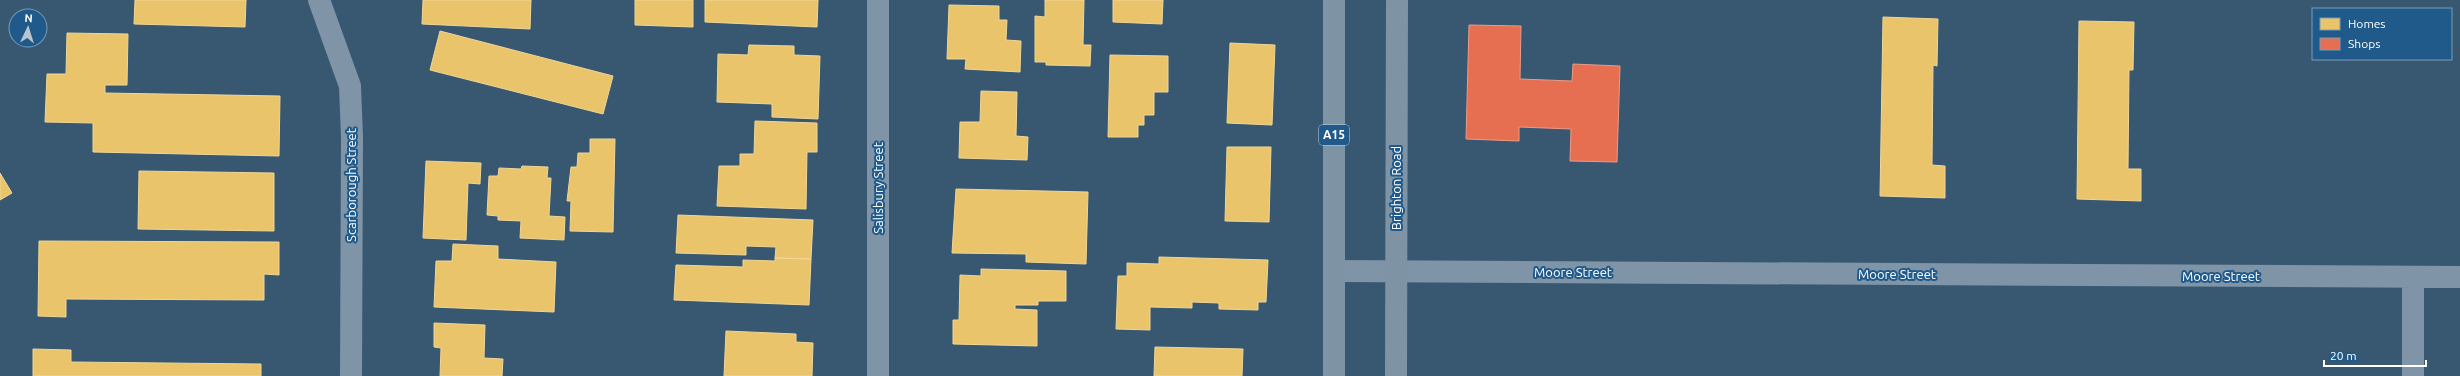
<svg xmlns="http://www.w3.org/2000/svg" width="2460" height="376" viewBox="0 0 2460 376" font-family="Ubuntu,sans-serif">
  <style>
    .homes { fill: #e9c46a; stroke: #f0d697 }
    .shops { fill: #e76f51; stroke: #ee9a85 }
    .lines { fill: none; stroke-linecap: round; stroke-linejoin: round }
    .street { stroke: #7f94a7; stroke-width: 22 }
    .primary { stroke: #7e94a5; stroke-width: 22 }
    .labels { text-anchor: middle; stroke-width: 4; stroke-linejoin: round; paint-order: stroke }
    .shield { fill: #1f5a8b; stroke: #bccedc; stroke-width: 1 }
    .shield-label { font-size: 12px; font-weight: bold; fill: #fff }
    .street-label { font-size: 13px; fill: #fff; stroke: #1f5a8b }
  </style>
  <rect width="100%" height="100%" fill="#385872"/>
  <!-- homes -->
  <path class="homes" d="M135,0H246L245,27L134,24Z
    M423,0H531L530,29L422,24Z
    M635,0H693V27L635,25Z
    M705,0H818L817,27L705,22Z
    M1045,0H1084L1083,45H1091L1090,66L1046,65V62H1035V16L1045,17Z
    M1113,0H1163L1162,24L1113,22Z
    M949,5L999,6V20H1007L1006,40L1021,41L1020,72L965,69L966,59H947Z
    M1883,17L1938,19L1937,66L1933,65L1932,165L1945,166V198L1880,196Z
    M2079,21L2134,22L2133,70H2129L2128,169H2141V201L2077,199Z
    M440,31L613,76L603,114L430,70Z
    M67,33L128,34L127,85H105V93L280,96L279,156L93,152V123L45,122L47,74H66Z
    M1230,43L1275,45L1272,125L1227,123Z
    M749,45L794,46V55L820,56L818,119L772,117V104L717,102L718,54L748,55Z
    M1110,55L1168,56V92H1154V115H1144V125H1138V137H1108Z
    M981,91L1017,92L1016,136L1028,137L1027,160L959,158L960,122H980Z
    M755,121L817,123V152H807L806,209L717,206L719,166H740V154H754Z
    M590,139H615L613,232L570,231L571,201H567L571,167H577L578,153H590Z
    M1227,147H1271L1269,222L1225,221Z
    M426,161L481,163L480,184L468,183L466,240L423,238Z
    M522,166L548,167L547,178H551L549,216L565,217L564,240L520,238L521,221L498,220V216L487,215L489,176H498L499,168L521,169Z
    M139,171L274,173V231L138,229Z
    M0,173L12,193L0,200Z
    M956,189L1088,192L1086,264L1026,262V254L952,253Z
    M678,215L813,220L811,259L775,258L776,247L746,246V255L676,253Z
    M39,241L279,242V275L264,274V300L66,299V317L38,316Z
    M453,244L498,246V259L556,262L554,312L434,307L436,261H452Z
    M1159,257L1268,260L1266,302H1258V310L1219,309V303L1192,302V308L1150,307V330L1116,329L1118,276H1127V263L1159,264Z
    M775,258L811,259L809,305L674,300L676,265L743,267V260L775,261Z
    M981,269L1066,271V301H1038V305H1015V309L1037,310V346L953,344V320H959L960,275L981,276Z
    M434,323L485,325L484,358L503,359L502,376H440L441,348L434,347Z
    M726,331L796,334V342L813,343L812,376H724Z
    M1155,347L1243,349L1242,376H1154Z
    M33,349L71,350V362L261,364V376H33Z"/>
  <!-- shops -->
  <path class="shops" d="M1469,25L1521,26L1520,79L1572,81L1573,64L1620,66L1617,162L1570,161L1571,129L1519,127V141L1466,139Z"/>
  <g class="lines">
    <!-- street -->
    <path class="street" d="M319,0L350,86L352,137L351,376
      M878,0V376
      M1334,271L2460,277
      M2413,376V277"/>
    <!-- primary -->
    <path class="primary" d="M1334,376V0
      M1396,376L1397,0"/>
  </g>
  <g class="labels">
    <!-- shield labels -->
    <rect class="shield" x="1319" y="125" width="30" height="20" rx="3"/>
    <g class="shield-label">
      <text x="1334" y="139">A15</text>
    </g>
    <!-- street labels -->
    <g class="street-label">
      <text transform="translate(351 185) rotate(-90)" y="5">Scarborough Street</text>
      <text transform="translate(878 188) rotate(-90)" y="5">Salisbury Street</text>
      <text transform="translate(1396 188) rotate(-90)" y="5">Brighton Road</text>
      <text x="1573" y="277">Moore Street</text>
      <text x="1897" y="279">Moore Street</text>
      <text x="2221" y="281">Moore Street</text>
    </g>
  </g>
  <!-- legend -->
  <rect x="2312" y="8" width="140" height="52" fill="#1f5a8b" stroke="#799cb9"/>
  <rect x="2320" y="18" width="20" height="12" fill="#e9c46a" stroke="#799cb9"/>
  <text x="2348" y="28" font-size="12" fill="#ffffff">Homes</text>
  <rect x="2320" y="38" width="20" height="12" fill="#e76f51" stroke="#799cb9"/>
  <text x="2348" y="48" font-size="12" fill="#ffffff">Shops</text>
  <!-- north arrow -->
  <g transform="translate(28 28) rotate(4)"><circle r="19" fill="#1f5a8b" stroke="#799cb9"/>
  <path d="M0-3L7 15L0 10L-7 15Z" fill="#b9c5ce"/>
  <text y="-6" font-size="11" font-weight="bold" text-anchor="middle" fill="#ffffff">N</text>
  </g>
  <!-- scale -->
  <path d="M2324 360v6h102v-6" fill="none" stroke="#ffffff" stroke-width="2"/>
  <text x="2330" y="360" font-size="12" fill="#ffffff" stroke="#1f5a8b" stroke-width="3" paint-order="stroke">20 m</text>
</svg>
